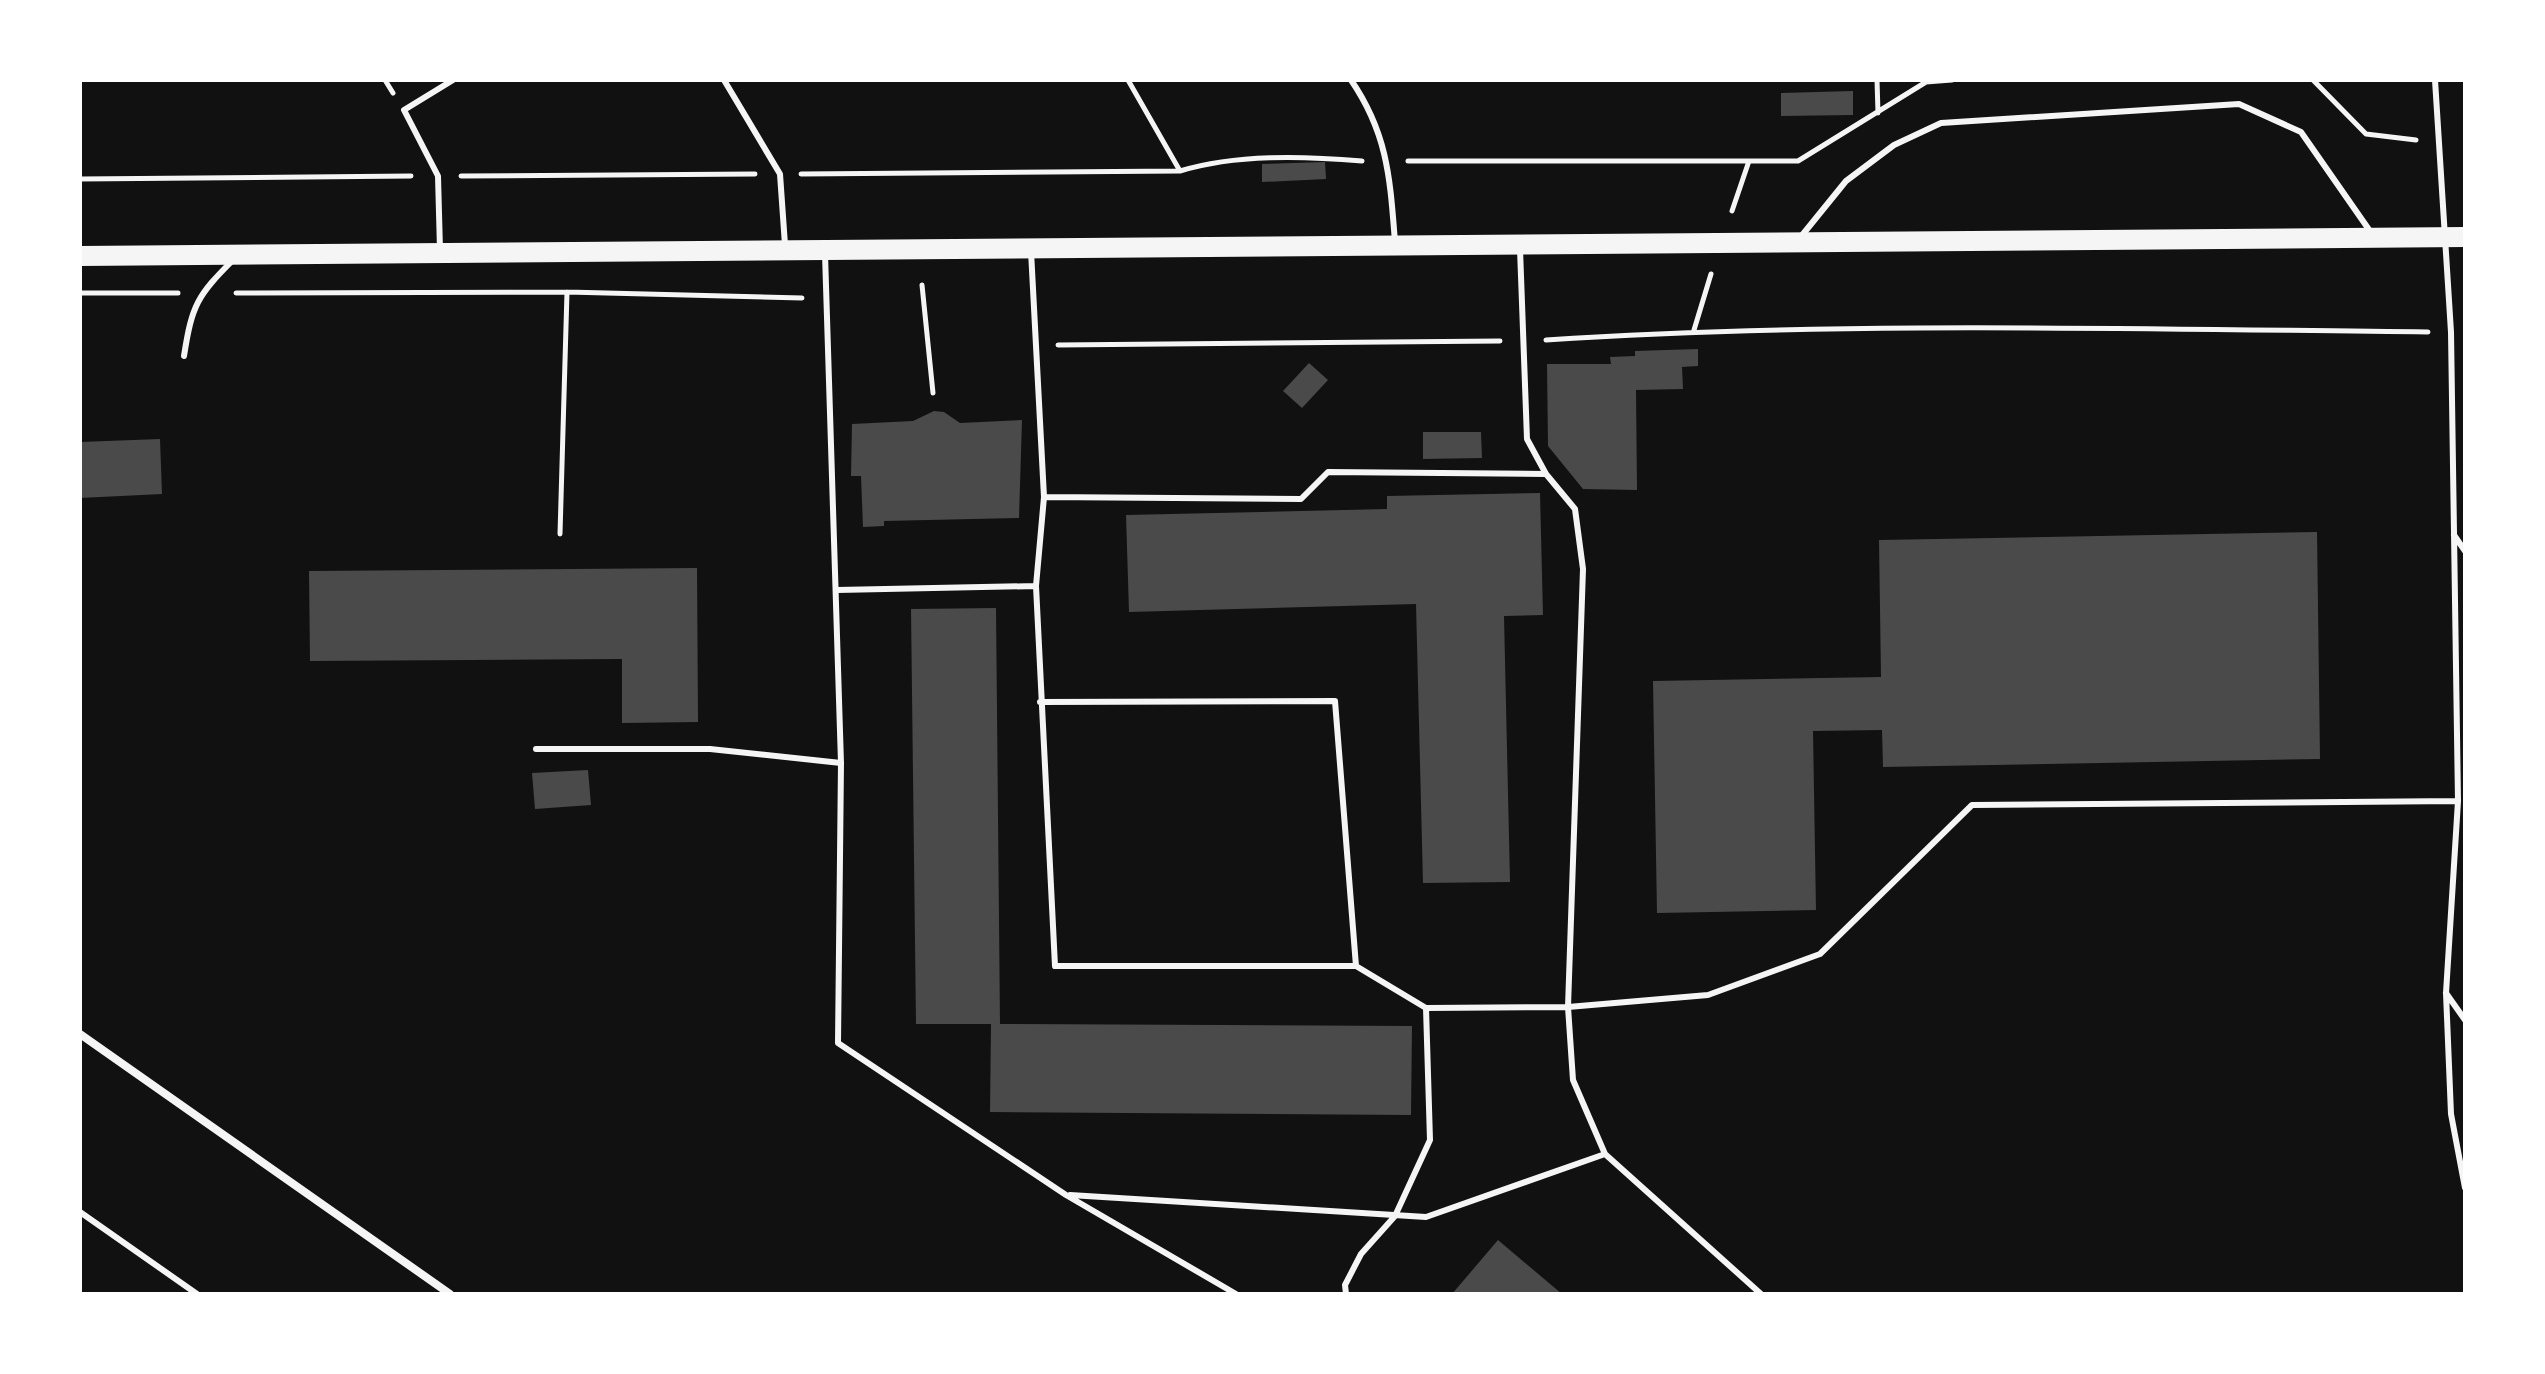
<svg xmlns="http://www.w3.org/2000/svg" width="2545" height="1374" viewBox="0 0 2545 1374" font-family="Literata,serif">
  <style>
    .building { fill: #4a4a4a }
    .lines { fill: none; stroke-linecap: round; stroke-linejoin: round }
    .path { stroke: #f5f5f5; stroke-width: 5 }
    .service { stroke: #f5f5f5; stroke-width: 6 }
    .minor { stroke: #f5f5f5; stroke-width: 8 }
    .primary { stroke: #f5f5f5; stroke-width: 20 }
  </style>
  <rect width="100%" height="100%" fill="#111"/>
  <!-- building -->
  <path class="building" d="M1853,91V115L1781,116V93Z
    M1325,162L1326,179L1262,182V164Z
    M1698,349V366L1682,367L1683,389L1636,390L1637,490L1583,489L1548,446L1547,364H1611L1610,357L1635,356V351Z
    M1309,363L1328,380L1302,408L1283,391Z
    M934,411L944,412L960,423L1022,420L1019,518L884,521V526L863,527L861,476H851L852,424L913,421Z
    M1423,432H1481L1482,458L1423,459Z
    M160,439L162,494L80,498V442Z
    M1540,493L1543,615L1504,616L1510,882L1423,883L1416,604L1129,612L1126,515L1387,509V496Z
    M2317,532L2320,759L1883,767L1882,730L1813,731L1816,910L1657,913L1653,681L1881,677L1879,540Z
    M697,568L698,722L622,723V659L310,661L309,571Z
    M996,608L1000,1024L1412,1026L1411,1115L990,1112L991,1024H916L911,609Z
    M588,770L591,805L535,809L532,773Z
    M1498,1240L1562,1294H1452Z"/>
  <g class="lines">
    <!-- path -->
    <path class="path" d="M385,80L393,93
      M1128,80L1180,171
      M1877,80L1878,113
      M2313,80L2366,134L2416,140
      M1408,161H1798L1926,82L1952,80
      M801,174L1180,171C1236,154 1303,156 1362,161
      M461,176L755,174
      M80,179L411,176
      M1732,211L1749,161
      M922,285L933,393
      M80,293H178
      M236,293L567,292L802,298
      M1694,330L1711,274
      M1546,340C1840,321 2134,329 2428,332
      M1058,345L1500,341
      M560,534L567,292"/>
    <!-- service -->
    <path class="service" d="M724,80L780,174L785,245
      M1351,80C1388,134 1390,179 1395,242
      M2435,80L2451,332L2458,801L2446,993L2451,1114L2465,1188
      M1799,239L1846,181L1894,145L1941,123L2239,104L2301,132L2372,234
      M1520,249L1527,439L1546,474L1575,509L1583,569L1568,1007L1573,1080L1605,1154L1761,1294
      M440,250L438,176L404,110L453,80
      M1031,251L1044,497L1036,586L1055,966H1356L1426,1008L1430,1140L1395,1216L1361,1254L1345,1285L1346,1294
      M825,254L841,763L838,1043L1066,1195L1236,1294
      M184,356C192,305 197,296 233,260
      M1044,497L1301,499L1328,472L1546,474
      M2454,535L2465,551
      M837,590L1036,586
      M1040,702L1335,701L1356,966
      M536,749H710L841,763
      M2446,993L2465,1020
      M1426,1008L1568,1007L1708,995L1820,954L1972,805L2458,801
      M1070,1195L1426,1217L1605,1154
      M80,1212L197,1294"/>
    <!-- minor -->
    <path class="minor" d="M80,1034L450,1294"/>
    <!-- primary -->
    <path class="primary" d="M80,256L2465,237"/>
  </g>
  <!-- border -->
  <rect width="2545" height="1374" fill="none" stroke="#ffffff" stroke-width="164"/>
</svg>
